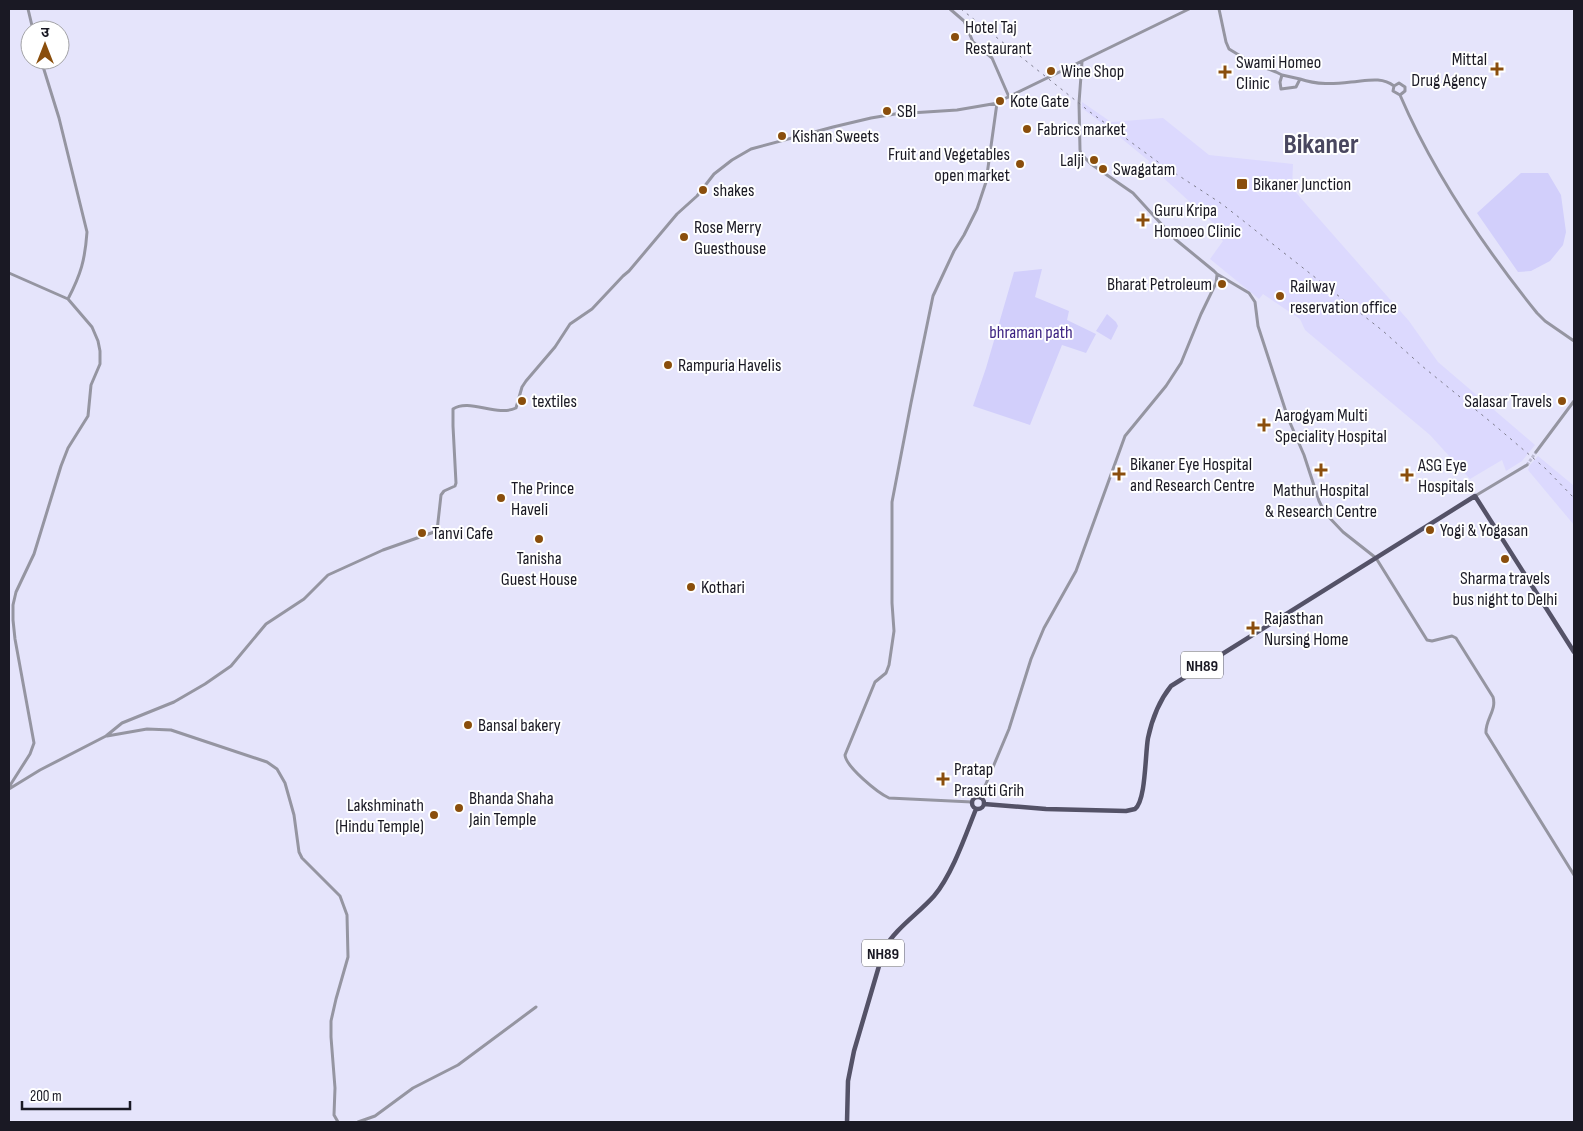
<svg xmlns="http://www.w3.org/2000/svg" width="1583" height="1131" viewBox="0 0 1583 1131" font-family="'Sofia Sans Condensed','Noto Sans Devanagari',sans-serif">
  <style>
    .built { fill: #dcd9fe }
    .green { fill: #d2cffb }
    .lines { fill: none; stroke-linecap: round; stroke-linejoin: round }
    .minor-tunnel { stroke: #bcbbd0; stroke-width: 3; stroke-dasharray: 3 1.5; stroke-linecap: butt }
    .minor { stroke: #9595a1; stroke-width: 3 }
    .major { stroke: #545267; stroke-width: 4.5 }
    .rail { stroke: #7e7d8e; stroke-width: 1; stroke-dasharray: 2.5 5; stroke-linecap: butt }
    .poi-dot { fill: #8a4e0c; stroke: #fff; stroke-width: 2 }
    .labels { text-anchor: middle; stroke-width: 4; stroke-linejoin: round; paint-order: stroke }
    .shield { fill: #fff; stroke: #5f5e66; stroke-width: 1 }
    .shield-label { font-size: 16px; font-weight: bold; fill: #1a1924 }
    .poi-label { font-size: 18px; fill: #1a1924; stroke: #fff; text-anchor: start }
    .park-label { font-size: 18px; fill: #3d2383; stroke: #fff }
    .town-label { font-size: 28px; font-weight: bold; fill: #49475f; stroke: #fff }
  </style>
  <rect width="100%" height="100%" fill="#e5e4fb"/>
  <!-- built -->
  <path class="built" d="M1082,102L1111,122L1163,118L1209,155L1293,164L1292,188L1409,321L1438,362L1535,445L1522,461L1506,471L1502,460L1470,479L1430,435L1305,330L1300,319L1263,294L1259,299L1210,259L1223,241L1217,235L1221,230L1148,164L1149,161L1116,134L1082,108Z
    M1538,456L1573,485L1574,484V525L1528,470L1530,465Z"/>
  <!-- green -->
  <path class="green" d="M1521,173H1548L1561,195L1566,232L1563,245L1550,261L1531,271L1518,272L1477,213Z
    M1042,269L1035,297L1069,311L1067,320L1096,334L1086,353L1062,345L1030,425L973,406L986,368L1014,272Z
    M1107,314L1116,322L1118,326L1111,340L1096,331Z"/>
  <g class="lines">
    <!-- minor-tunnel -->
    <path class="minor-tunnel" d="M1527,465L1536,452"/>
    <!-- minor -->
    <path class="minor" d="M28,9L33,30
      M950,9L964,21L973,42L992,58L1009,97
      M1219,9L1226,42L1229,49L1252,63L1276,72L1282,75
      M41,60L59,118L87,232C85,260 81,274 68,299
      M1082,62L1079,103L1080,150L1081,154L1091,164L1133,193L1175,239L1214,271L1217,274L1249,293L1255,302L1258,326L1288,418L1304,455L1319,501L1325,513L1343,532L1376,558L1427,640L1432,641L1452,636L1456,638L1493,697C1497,710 1485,720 1486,733L1574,875
      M1282,75L1300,79L1296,87L1281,89L1280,82Z
      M1300,79C1317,85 1334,84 1351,82C1366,81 1381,76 1394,86
      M1400,95L1405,91V87L1399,83L1394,86L1393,91L1400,95C1433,172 1484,247 1537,313L1545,321L1574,341
      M1002,100L1189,9
      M9,273L68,299L92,327L98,341L100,351V364L91,385L88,416L68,448L61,466L34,554L16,592L13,605V620L15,639L34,743L30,754L9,787
      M1536,452L1574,401
      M1475,496L1527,465
      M107,736L147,729L171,730L267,762L277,769L285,783L294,815L299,852L302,858L340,896L347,915L348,957L336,999L331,1021V1037L335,1088L334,1115L338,1122
      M9,789L40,770L106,736L122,723L174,702L205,684L231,666L266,624L304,599L328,575L383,550L437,531L441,495L444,491L455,486L456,483L453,426V409C469,398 497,417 516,408L522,387L526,381L555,347L570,324L592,309L623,276L629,271L677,214L697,196L714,174L732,160L751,149L833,127L871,118L895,114L957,110L998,103
      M980,798L1009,729L1031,659L1044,628L1076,571L1125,436L1166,386L1181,363L1201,314L1216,283L1217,275
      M972,802L889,798C878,793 846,767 845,755L875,682L886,673L889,665L894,631L892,603V502L911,403L933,296L954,251L964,235L977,209L986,182L997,103
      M358,1122L375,1116L413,1088L458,1065L536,1007"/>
    <!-- major -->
    <path class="major" d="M972 803a6 6 0 1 1 12 0a6 6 0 1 1-12 0Z
      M984,804L1046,809L1126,811L1135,809C1146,800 1145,755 1148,738C1152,719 1159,701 1171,686L1475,496L1574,652
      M847,1122L848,1081L854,1051L884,949C896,928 918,914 934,896C952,875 966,834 976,809"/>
    <!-- rail -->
    <path class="rail" d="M961,9L1090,112L1158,162L1222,204L1383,331L1422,366L1492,423L1546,469L1574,498"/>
  </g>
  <!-- markers -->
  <g class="poi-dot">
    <circle cx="955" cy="37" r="5"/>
    <path d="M1494.5 61.5h5v5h5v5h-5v5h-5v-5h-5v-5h5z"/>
    <circle cx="1051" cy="71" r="5"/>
    <path d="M1222.5 64.5h5v5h5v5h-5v5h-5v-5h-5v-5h5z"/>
    <circle cx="1000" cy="101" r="5"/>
    <circle cx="887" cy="111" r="5"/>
    <circle cx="1027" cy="129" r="5"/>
    <circle cx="782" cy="136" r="5"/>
    <circle cx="1094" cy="160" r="5"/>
    <circle cx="1020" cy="164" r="5"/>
    <circle cx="1103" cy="169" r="5"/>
    <rect x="1236" y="178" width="12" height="12" rx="2.5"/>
    <circle cx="703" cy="190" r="5"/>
    <path d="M1140.5 212.5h5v5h5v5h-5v5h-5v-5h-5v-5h5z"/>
    <circle cx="684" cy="237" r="5"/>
    <circle cx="1222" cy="284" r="5"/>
    <circle cx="1280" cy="296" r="5"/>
    <circle cx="668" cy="365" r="5"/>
    <circle cx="522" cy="401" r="5"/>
    <circle cx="1562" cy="401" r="5"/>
    <path d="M1261.5 417.5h5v5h5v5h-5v5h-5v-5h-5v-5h5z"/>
    <path d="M1318.5 462.5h5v5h5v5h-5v5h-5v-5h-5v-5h5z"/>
    <path d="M1116.5 466.5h5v5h5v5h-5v5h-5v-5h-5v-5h5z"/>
    <path d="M1404.5 467.5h5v5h5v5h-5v5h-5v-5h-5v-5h5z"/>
    <circle cx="501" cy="498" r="5"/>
    <circle cx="1430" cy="530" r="5"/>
    <circle cx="422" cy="533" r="5"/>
    <circle cx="539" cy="539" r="5"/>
    <circle cx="1505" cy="559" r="5"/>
    <circle cx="691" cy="587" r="5"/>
    <path d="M1250.5 620.5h5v5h5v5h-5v5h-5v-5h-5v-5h5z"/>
    <circle cx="468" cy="725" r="5"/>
    <path d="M940.5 771.5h5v5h5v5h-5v5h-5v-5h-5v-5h5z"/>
    <circle cx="459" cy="808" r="5"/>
    <circle cx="434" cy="815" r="5"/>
  </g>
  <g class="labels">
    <!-- shield labels -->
    <g class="shield">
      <rect x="1181" y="651.5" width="42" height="27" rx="4"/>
      <rect x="862" y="939.5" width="42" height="27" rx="4"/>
    </g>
    <g class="shield-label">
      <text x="1202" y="671">NH89</text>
      <text x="883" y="959">NH89</text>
    </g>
    <!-- poi labels -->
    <g class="poi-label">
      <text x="965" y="33">Hotel Taj<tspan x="965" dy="21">Restaurant</tspan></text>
      <text x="1487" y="65" text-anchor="end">Mittal<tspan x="1487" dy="21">Drug Agency</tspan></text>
      <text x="1236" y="68">Swami Homeo<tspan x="1236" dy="21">Clinic</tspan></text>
      <text x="1061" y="77">Wine Shop</text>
      <text x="1010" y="107">Kote Gate</text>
      <text x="897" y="117">SBI</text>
      <text x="1037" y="135">Fabrics market</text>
      <text x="792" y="142">Kishan Sweets</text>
      <text x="1010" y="160" text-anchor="end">Fruit and Vegetables<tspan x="1010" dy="21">open market</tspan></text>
      <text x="1084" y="166" text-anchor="end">Lalji</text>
      <text x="1113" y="175">Swagatam</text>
      <text x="1253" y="190">Bikaner Junction</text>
      <text x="713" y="196">shakes</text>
      <text x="1154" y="216">Guru Kripa<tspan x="1154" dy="21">Homoeo Clinic</tspan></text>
      <text x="694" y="233">Rose Merry<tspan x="694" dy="21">Guesthouse</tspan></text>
      <text x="1212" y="290" text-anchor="end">Bharat Petroleum</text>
      <text x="1290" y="292">Railway<tspan x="1290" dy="21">reservation office</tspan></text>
      <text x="678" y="371">Rampuria Havelis</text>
      <text x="532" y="407">textiles</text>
      <text x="1552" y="407" text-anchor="end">Salasar Travels</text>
      <text x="1275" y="421">Aarogyam Multi<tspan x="1275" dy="21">Speciality Hospital</tspan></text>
      <text x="1130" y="470">Bikaner Eye Hospital<tspan x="1130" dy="21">and Research Centre</tspan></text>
      <text x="1418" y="471">ASG Eye<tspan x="1418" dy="21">Hospitals</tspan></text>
      <text x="511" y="494">The Prince<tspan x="511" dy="21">Haveli</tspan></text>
      <text x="1321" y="496" text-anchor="middle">Mathur Hospital<tspan x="1321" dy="21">&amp; Research Centre</tspan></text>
      <text x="1440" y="536">Yogi &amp; Yogasan</text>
      <text x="432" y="539">Tanvi Cafe</text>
      <text x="539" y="564" text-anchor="middle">Tanisha<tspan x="539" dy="21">Guest House</tspan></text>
      <text x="1505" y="584" text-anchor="middle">Sharma travels<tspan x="1505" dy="21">bus night to Delhi</tspan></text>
      <text x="701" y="593">Kothari</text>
      <text x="1264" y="624">Rajasthan<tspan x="1264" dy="21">Nursing Home</tspan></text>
      <text x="478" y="731">Bansal bakery</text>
      <text x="954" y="775">Pratap<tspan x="954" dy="21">Prasuti Grih</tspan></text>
      <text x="469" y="804">Bhanda Shaha<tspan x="469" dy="21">Jain Temple</tspan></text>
      <text x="424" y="811" text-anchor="end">Lakshminath<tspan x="424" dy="21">(Hindu Temple)</tspan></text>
    </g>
    <!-- park labels -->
    <g class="park-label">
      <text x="1031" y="338">bhraman path</text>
    </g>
    <!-- town labels -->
    <g class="town-label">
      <text x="1321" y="153">Bikaner</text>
    </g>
  </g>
  <!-- border -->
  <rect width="1583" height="1131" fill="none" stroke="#1a1924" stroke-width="20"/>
  <!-- north arrow -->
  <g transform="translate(45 45)"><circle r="24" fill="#ffffff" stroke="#a3a3a7"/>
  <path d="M0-4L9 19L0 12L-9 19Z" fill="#8a4e0c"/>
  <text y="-8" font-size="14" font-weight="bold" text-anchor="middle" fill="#1a1924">उ</text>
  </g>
  <!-- scale -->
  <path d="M22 1101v8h108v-8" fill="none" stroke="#1a1924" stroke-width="2.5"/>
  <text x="30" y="1101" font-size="15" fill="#1a1924" stroke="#ffffff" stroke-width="4" paint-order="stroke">200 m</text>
</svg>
